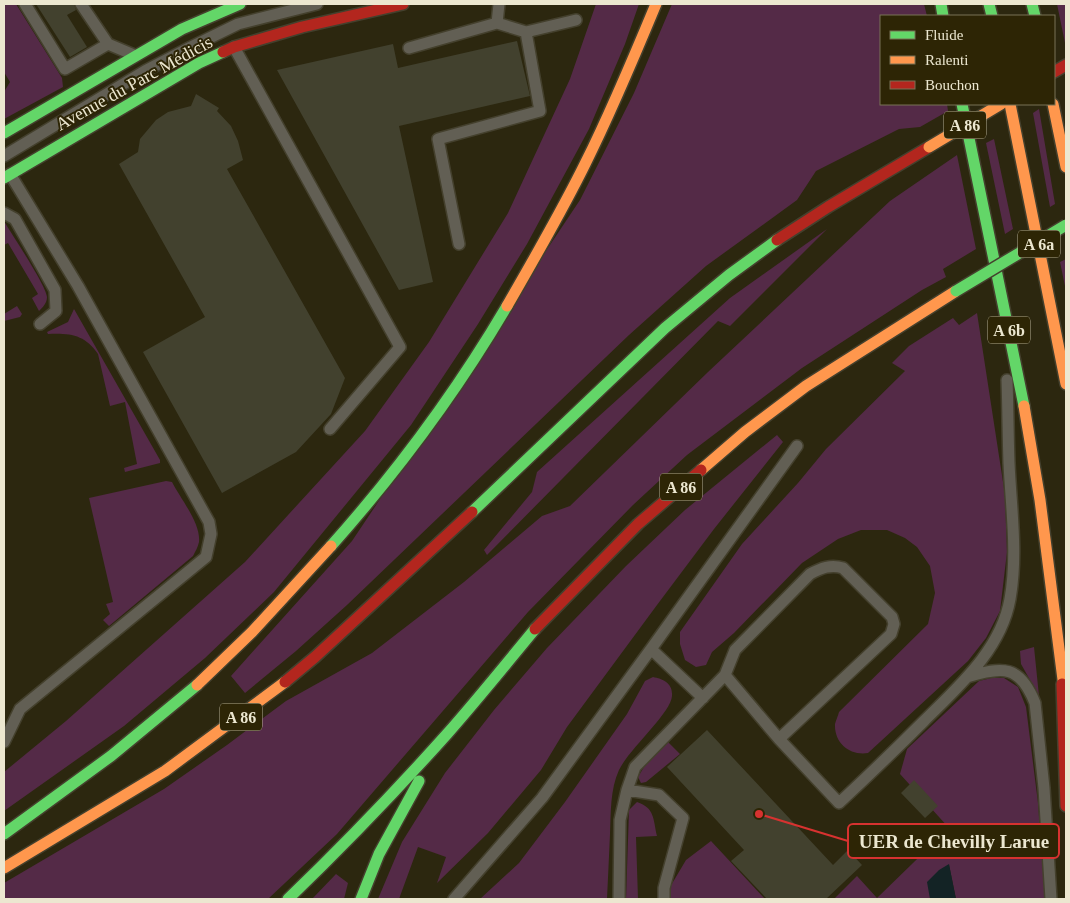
<svg xmlns="http://www.w3.org/2000/svg" width="1070" height="903" viewBox="0 0 1070 903" font-family="Georgia,serif">
  <style>
    .green { fill: #542a47 }
    .water { fill: #132325 }
    .building { fill: #42412e }
    .lines { fill: none; stroke-linecap: round; stroke-linejoin: round }
    .lane-casing { stroke: #44402d; stroke-width: 14 }
    .fast-casing { stroke: #44402d; stroke-width: 14 }
    .slow-casing { stroke: #44402d; stroke-width: 14 }
    .jam-casing { stroke: #44402d; stroke-width: 14 }
    .lane { stroke: #625f54; stroke-width: 11 }
    .fast { stroke: #63d668; stroke-width: 11 }
    .slow { stroke: #ff974d; stroke-width: 11 }
    .jam { stroke: #b3261e; stroke-width: 11 }
    .fast-bridge-casing { stroke: #44402d; stroke-width: 14; stroke-linecap: butt }
    .slow-bridge-casing { stroke: #44402d; stroke-width: 14; stroke-linecap: butt }
    .fast-bridge { stroke: #63d668; stroke-width: 11 }
    .slow-bridge { stroke: #ff974d; stroke-width: 11 }
    .labels { text-anchor: middle; stroke-width: 4; stroke-linejoin: round; paint-order: stroke }
    .shield { fill: #2d2505; stroke: #b3ad93; stroke-width: 1 }
    .shield-label { font-size: 16px; font-weight: bold; fill: #ece7d0 }
    .street-label { font-size: 18px; fill: #ece7d0; stroke: #2d2505 }
    .leader { fill: none; stroke: #d73230; stroke-width: 2 }
    .callout-dot { fill: #d73230; stroke: #2d2505; stroke-width: 2 }
    .callout { fill: #2d2505; stroke: #d73230; stroke-width: 2 }
    .callout-label { font-size: 19px; text-anchor: middle; font-weight: bold; fill: #ece7d0 }
  </style>
  <rect width="100%" height="100%" fill="#2c270f"/>
  <!-- green -->
  <path class="green" d="M4,4H16L62,78L63,87L4,119V92L10,82L4,72Z
    M596,4H639L625,44L589,129L527,244L478,324L411,425L274,592L205,658L124,726L4,811V772L66,721L245,562L365,431L429,342L508,213L570,79Z
    M672,4H924L927,16H881V104H947L948,111L920,127L899,129L816,171L797,200L706,266L629,335L347,605L296,651L245,693L231,676L352,541L580,200L634,93Z
    M1057,4H1066L1065,43Z
    M1039,109L1055,204L1050,207L1033,113Z
    M994,139L1013,229L1005,234L986,143Z
    M957,155L976,249L943,269L946,277L922,290L802,368L687,455L633,505L528,612L337,834L268,899H4V883L164,789L227,745L286,701L372,653L464,582L542,516L570,506L708,372L890,201Z
    M4,221C12,235 46,285 47,297C47,303 43,307 39,311L32,298L38,294L8,243L4,245Z
    M827,229L730,326L718,321L487,555L484,550L532,492L537,472L730,298Z
    M1066,259V291L1060,262Z
    M17,306L22,314L20,317L4,321V314Z
    M74,309L160,460V463L125,472L124,468L137,464L125,402L110,406L98,354C85,335 71,333 48,334L47,332L68,322Z
    M977,313L1005,495L1007,552L1000,611L986,638L968,661L868,753C850,756 834,743 835,724C836,720 838,716 839,712L928,624L935,593L930,566L917,547L905,538L887,530H861L838,539L802,563L734,633L712,652L706,665L696,667L685,660L680,644V632L742,544L798,483L826,449L905,371L892,363L909,346L953,318L959,325Z
    M777,435L783,442L714,529L657,605L567,727L541,770L488,833L437,883L446,857L418,847L399,899H378L402,842L445,773L494,710L547,648L626,566L685,510Z
    M166,481L172,482C180,498 201,523 199,542C198,547 195,552 193,556L109,626L103,620L110,614L106,604L113,602L89,498Z
    M1034,647L1039,696L1021,664L1020,651Z
    M653,677C663,679 673,683 672,696C671,713 629,749 619,770C610,790 611,812 610,834C609,856 608,878 607,899H480L519,863L565,802L627,714L645,681Z
    M991,678H1004L1018,687L1026,707L1038,803L1045,899H956L949,865L930,899H834L857,876L877,898L949,828L900,774L907,749L979,681Z
    M668,742L680,754L646,782L641,783L638,777L647,762Z
    M637,802C655,808 653,819 657,836L636,837L638,899H626L629,810Z
    M711,841L765,899H669L670,887L686,860Z
    M336,874L348,883L344,899H312Z"/>
  <!-- water -->
  <path class="water" d="M949,864L956,899H928H930L927,882L939,870Z"/>
  <!-- building -->
  <path class="building" d="M36,4H74L76,10L67,15L87,47L70,57Z
    M517,41L530,96L399,126L433,282L399,290L277,70L393,44L398,68Z
    M196,94L219,108L217,111L231,126L238,141L243,160L227,169L345,378L331,414L296,452L222,493L143,352L205,317L119,164L138,152L140,139L156,120L168,112L191,106Z
    M707,730L833,865L848,850L862,865L826,899H767L731,861L744,850L667,767Z
    M914,780L938,806L925,818L901,793Z"/>
  <g class="lines">
    <defs>
      <path id="lane" d="M25,4L65,69L108,44
        M81,4L108,44L134,55
        M526,32L576,20
        M234,47L400,347L330,429
        M409,48L497,23
        M4,156L145,71L191,47L238,24L317,4
        M4,213L15,219L55,290L56,311L40,324
        M459,244L438,139L540,111L526,32L497,23L499,4
        M651,649L703,698
        M725,675L735,650L810,574C821,568 831,564 843,568L892,617L894,624L891,634L779,739
        M967,677C1003,666 1020,665 1035,703L1044,788L1051,899
        M4,742L20,709L206,557L211,534L209,522L78,286L10,174
        M627,790L659,795L683,818L664,888V899
        M454,899L542,798L651,649L797,446
        M619,899L620,820L627,790L635,767L725,675L779,739L839,803C868,776 896,749 924,721C958,687 1001,650 1010,599C1018,554 1011,508 1009,463C1008,435 1008,408 1007,380"/>
      <path id="fast" d="M941,4L943,16
        M989,4L992,16
        M1032,4L1035,16
        M962,104L1024,406
        M4,133L182,29L240,4
        M4,178L199,63L223,52
        M472,512L665,328L729,275L777,240
        M331,546C396,473 457,391 507,306
        M4,834L111,756L197,685
        M288,899C343,846 396,791 447,734C477,700 506,664 535,629
        M361,899L379,854L419,781"/>
      <path id="slow" d="M1010,104L1066,384
        M1053,104L1066,167
        M507,306C534,259 562,211 586,162C612,110 634,57 656,4
        M1024,406L1040,500L1066,703
        M701,470L745,432L806,386L956,291
        M197,685L252,632L331,546
        M4,868L165,771L285,682"/>
      <path id="jam" d="M223,52L234,47L302,27L403,4
        M1054,72L1066,65
        M777,240L828,207L929,147
        M535,629L638,524L701,470
        M285,682L315,657L472,512
        M1062,684L1066,806"/>
    </defs>
    <!-- lane casing -->
    <use href="#lane" class="lane-casing"/>
    <!-- fast casing -->
    <use href="#fast" class="fast-casing"/>
    <!-- slow casing -->
    <use href="#slow" class="slow-casing"/>
    <!-- jam casing -->
    <use href="#jam" class="jam-casing"/>
    <!-- lane -->
    <use href="#lane" class="lane"/>
    <!-- fast -->
    <use href="#fast" class="fast"/>
    <!-- slow -->
    <use href="#slow" class="slow"/>
    <!-- jam -->
    <use href="#jam" class="jam"/>
    <defs>
      <path id="fast-bridge" d="M956,291L1066,225"/>
      <path id="slow-bridge" d="M929,147L1001,104"/>
    </defs>
    <!-- fast-bridge casing -->
    <use href="#fast-bridge" class="fast-bridge-casing"/>
    <!-- slow-bridge casing -->
    <use href="#slow-bridge" class="slow-bridge-casing"/>
    <!-- fast-bridge -->
    <use href="#fast-bridge" class="fast-bridge"/>
    <!-- slow-bridge -->
    <use href="#slow-bridge" class="slow-bridge"/>
  </g>
  <g class="labels">
    <!-- shield labels -->
    <g class="shield">
      <rect x="944" y="111.5" width="42" height="27" rx="4"/>
      <rect x="1018" y="230.5" width="42" height="27" rx="4"/>
      <rect x="988" y="316.5" width="42" height="27" rx="4"/>
      <rect x="660" y="473.5" width="42" height="27" rx="4"/>
      <rect x="220" y="703.5" width="42" height="27" rx="4"/>
    </g>
    <g class="shield-label">
      <text x="965" y="131">A 86</text>
      <text x="1039" y="250">A 6a</text>
      <text x="1009" y="336">A 6b</text>
      <text x="681" y="493">A 86</text>
      <text x="241" y="723">A 86</text>
    </g>
    <!-- street labels -->
    <g class="street-label">
      <text transform="translate(134 83) rotate(-29)" y="6">Avenue du Parc Médicis</text>
    </g>
  </g>
  <!-- callouts -->
  <path class="leader" d="M759 814L848 841"/>
  <circle class="callout-dot" cx="759" cy="814" r="5"/>
  <rect class="callout" x="848" y="824" width="211" height="34" rx="5"/>
  <g class="callout-label">
    <text x="954" y="848">UER de Chevilly Larue</text>
  </g>
  <!-- border -->
  <rect width="1070" height="903" fill="none" stroke="#ece7d0" stroke-width="10"/>
  <!-- legend -->
  <rect x="880" y="15" width="175" height="90" fill="#2d2505" stroke="#797356"/>
  <rect x="890" y="31" width="25" height="8" fill="#63d668" stroke="#797356"/>
  <text x="925" y="40" font-size="15" fill="#ece7d0">Fluide</text>
  <rect x="890" y="56" width="25" height="8" fill="#ff974d" stroke="#797356"/>
  <text x="925" y="65" font-size="15" fill="#ece7d0">Ralenti</text>
  <rect x="890" y="81" width="25" height="8" fill="#b3261e" stroke="#797356"/>
  <text x="925" y="90" font-size="15" fill="#ece7d0">Bouchon</text>
</svg>
